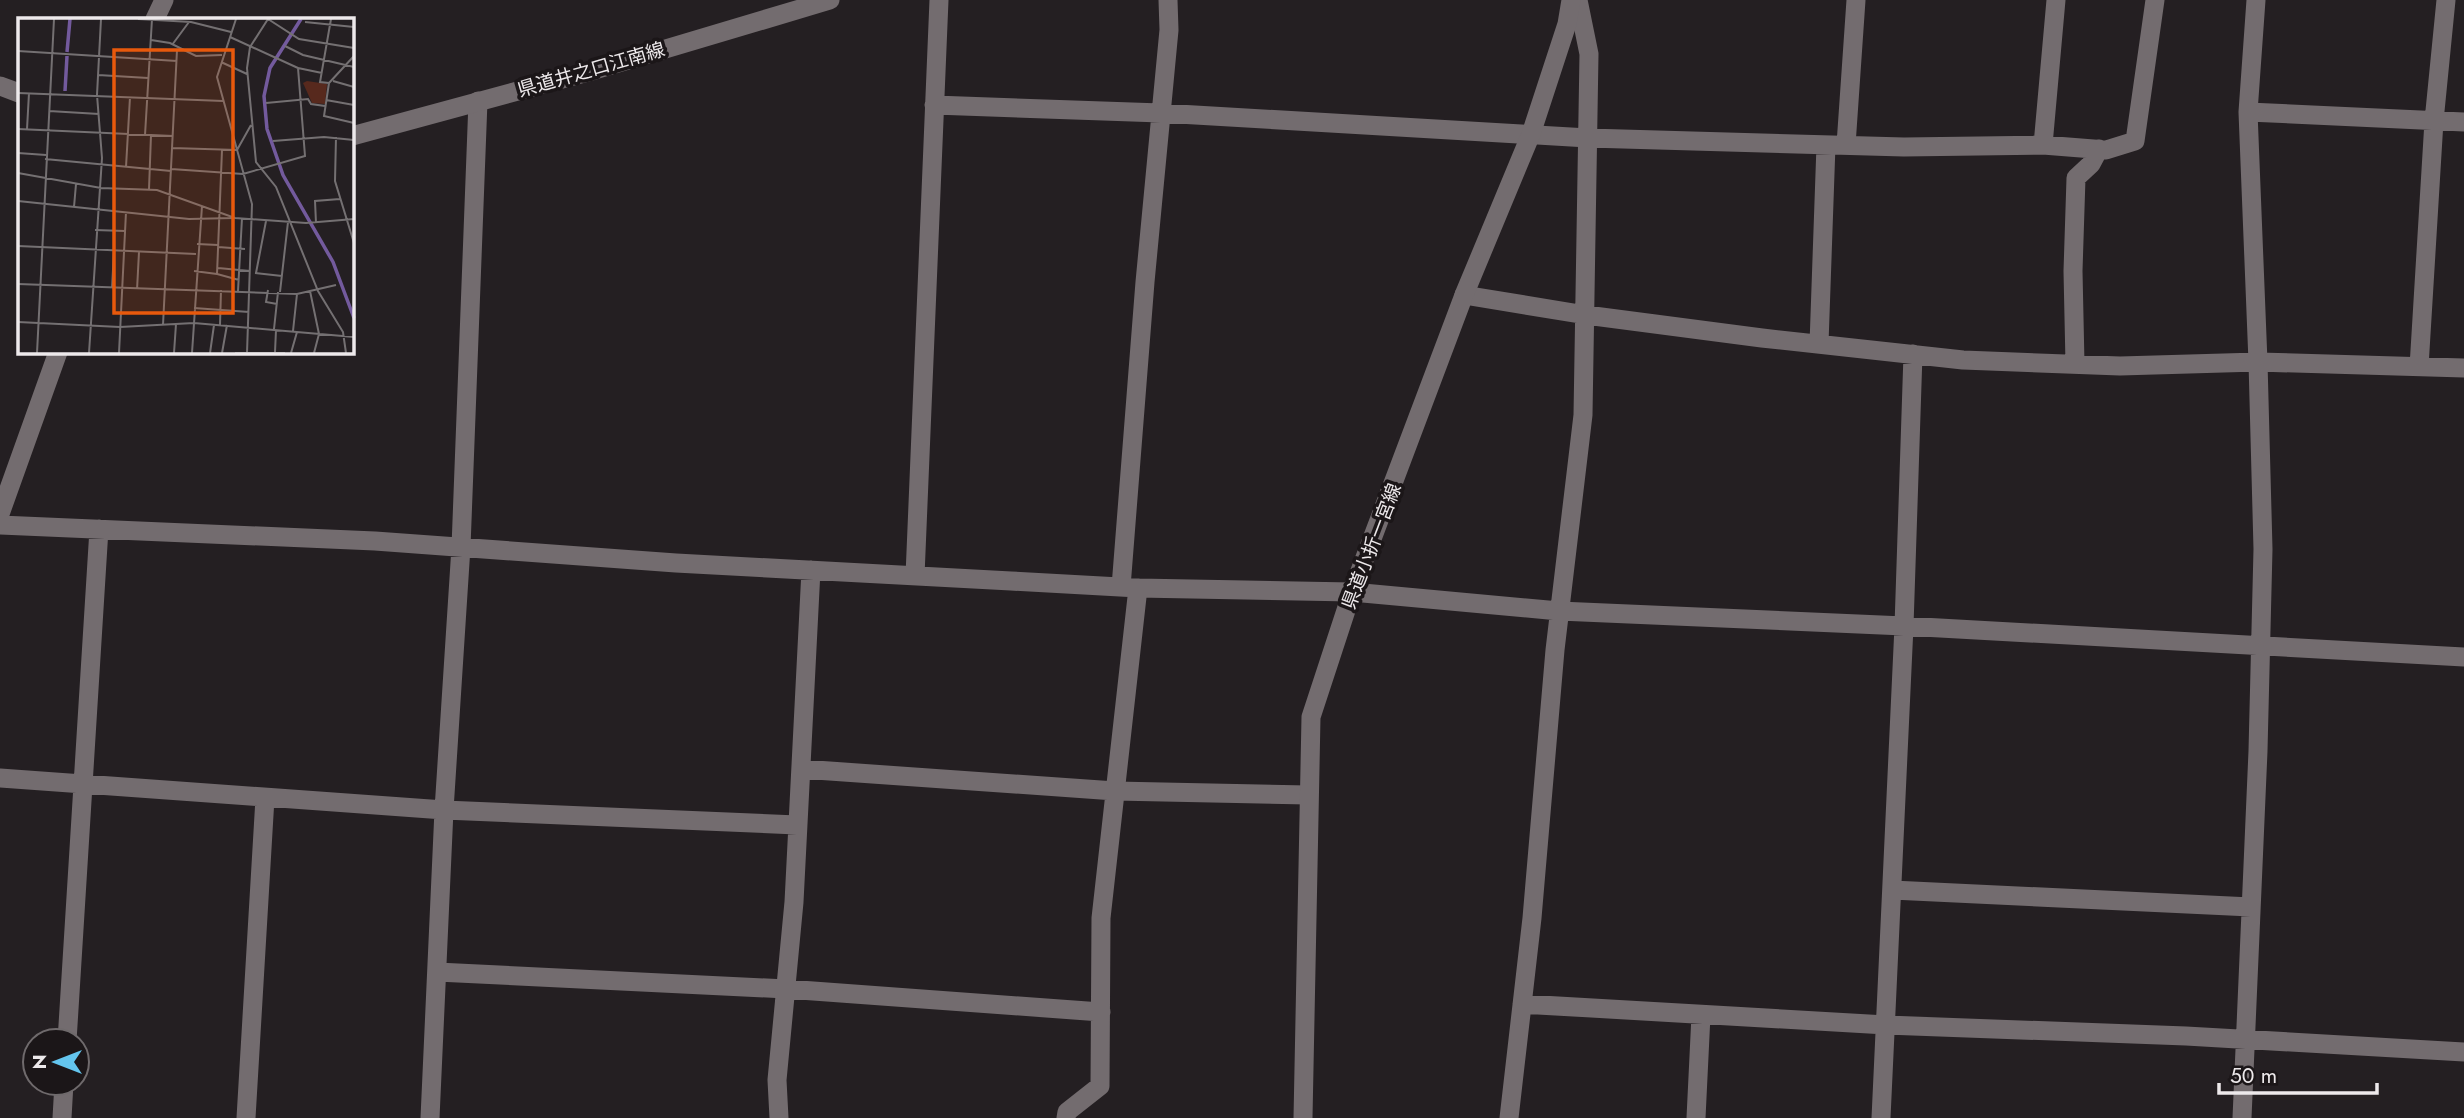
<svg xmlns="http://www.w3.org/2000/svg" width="2464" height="1118" viewBox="0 0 2464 1118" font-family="Jost,'Noto Sans JP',sans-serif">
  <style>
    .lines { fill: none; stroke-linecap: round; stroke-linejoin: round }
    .minor { stroke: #736c6f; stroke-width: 19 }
    .secondary { stroke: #736c6f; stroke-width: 19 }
    .labels { text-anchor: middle; stroke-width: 7; stroke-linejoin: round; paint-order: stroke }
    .street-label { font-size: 19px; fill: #ede9eb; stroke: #1b1618 }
    .inset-river { fill: none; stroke: #735a9d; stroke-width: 3.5 }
    .inset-road { fill: none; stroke: #747072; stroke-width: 2 }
    .view { fill: #e8590c; fill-opacity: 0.15; stroke: #e8590c; stroke-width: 3.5 }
    .inset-edge { fill: none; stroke: #ede9eb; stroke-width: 3.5 }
  </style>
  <rect width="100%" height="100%" fill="#241f22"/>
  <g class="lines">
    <!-- minor -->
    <path class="minor" d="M155,19L164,0
      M934,105L1161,113L1588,138L1904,147L2043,145L2106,150L2135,141L2155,0
      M2248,112L2464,122
      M1846,145L1856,0
      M2043,145L2056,0
      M1464,295L1586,315L1762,338L1963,360L2120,366L2258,362L2464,368
      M1819,344L1826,145
      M2075,364L2073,271L2076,178L2091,164L2099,149
      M2419,367L2434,121L2446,0
      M0,514L58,352
      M0,525L375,541L676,563L1011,581L1138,588L1352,592L1559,611L1904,626L2464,657
      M915,576L939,0
      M1121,587L1145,282L1169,30L1168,0
      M801,769L1115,791L1308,795
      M0,778L444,810L797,825
      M1892,890L2251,907
      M437,972L786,989L1101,1012
      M1522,1004L1886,1025L2186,1036L2464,1052
      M67,1041L99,529
      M62,1118L64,1083
      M246,1118L265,798
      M430,1118L444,810L461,547L478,101
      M779,1118L777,1080L794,902L811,570
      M1066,1118L1067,1112L1100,1086L1101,918L1138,588
      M1509,1118L1532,918L1555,650L1583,415L1589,54L1578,0
      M1696,1118L1701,1015
      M1881,1118L1904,626L1913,354
      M2242,1118L2258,751L2263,549L2258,362L2248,112L2256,0"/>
    <!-- secondary -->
    <path class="secondary" d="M0,86L19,93
      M352,136L595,70L830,0
      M1303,1118L1311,717L1352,592L1464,295L1531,134L1567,24L1571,0"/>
  </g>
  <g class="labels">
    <!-- street labels -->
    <g class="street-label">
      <text transform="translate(591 69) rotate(-16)" y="7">県道井之口江南線</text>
      <text transform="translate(1371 546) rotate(-69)" y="7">県道小折一宮線</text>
    </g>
  </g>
  <!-- overview -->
  <g transform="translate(18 18)">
    <rect width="336" height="336" fill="#241f22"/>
    <path d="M289,63L309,66L307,86L294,85L285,65Z" fill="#57291d"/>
    <path class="inset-river" d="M283,1L252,50L246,78L249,111L265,157L315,244L336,300M49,34L52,1M47,73L49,38"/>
    <path class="inset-road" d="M120,1L173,4L213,14M218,1L199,59L234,186L229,335M250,1L232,29L229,50L238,144L258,169L300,273L325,314L328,335M250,1L281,21L336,30M287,4L336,9M133,22L152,25L178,38L204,37M154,27L171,4M267,28L285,37L336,49M0,33L159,43M336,38L311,65L306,98L336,105M203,44L229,56M280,50L304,55M80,57L130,60M315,63L336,69M311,65L302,64L313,1M0,75L205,83M308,82L336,87M248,85L290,81L293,86L307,88M31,93L81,96M0,111L155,118M9,111L11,75M127,117L134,1M318,119L317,163L336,225M255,123L306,119L336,122M154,130L219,132L233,107M204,132L199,256L221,262M0,135L28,137M27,141L153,153M108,149L112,79M153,151L225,156L287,138L280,50L212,19M0,155L83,170L139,172L217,200L288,205L336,201M131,171L133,117M0,183L171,201L215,200M56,189L58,166M298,205L297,183L322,181M77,212L107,213M179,226L200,227M0,228L178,236M200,229L227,231M200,250L232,253M176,253L199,256M237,255L264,258M238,255L248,203M0,266L279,276L318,267M94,271L96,232M119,272L121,234M250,272L248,284L259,286M220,273L224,200M292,273L301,316L296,335M262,274L270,204M176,290L231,294M0,304L102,309L176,305L336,319M145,307L159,32M202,307L203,272M256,311L260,274M275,313L279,276M257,334L258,312M19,335L36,1M71,335L84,140L79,77L83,1M101,335L108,194M156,335L158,306M174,335L184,188M192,335L196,307M204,335L209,307M217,335H267M273,335L279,314"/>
    <path class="view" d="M96,32H215V295H96Z"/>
    <rect width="336" height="336" class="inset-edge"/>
  </g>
  <!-- north arrow -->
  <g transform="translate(56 1062) rotate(270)"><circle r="33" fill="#1b1618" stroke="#6f6a6c" stroke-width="2"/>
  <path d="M0-5L12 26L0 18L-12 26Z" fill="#64c5ee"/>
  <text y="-10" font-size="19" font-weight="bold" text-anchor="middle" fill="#ede9eb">N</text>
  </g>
  <!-- scale -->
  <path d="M2219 1083v10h158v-10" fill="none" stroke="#ede9eb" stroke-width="3.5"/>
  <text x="2230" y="1083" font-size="21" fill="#ede9eb" stroke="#1b1618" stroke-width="5" paint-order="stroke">50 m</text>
</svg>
